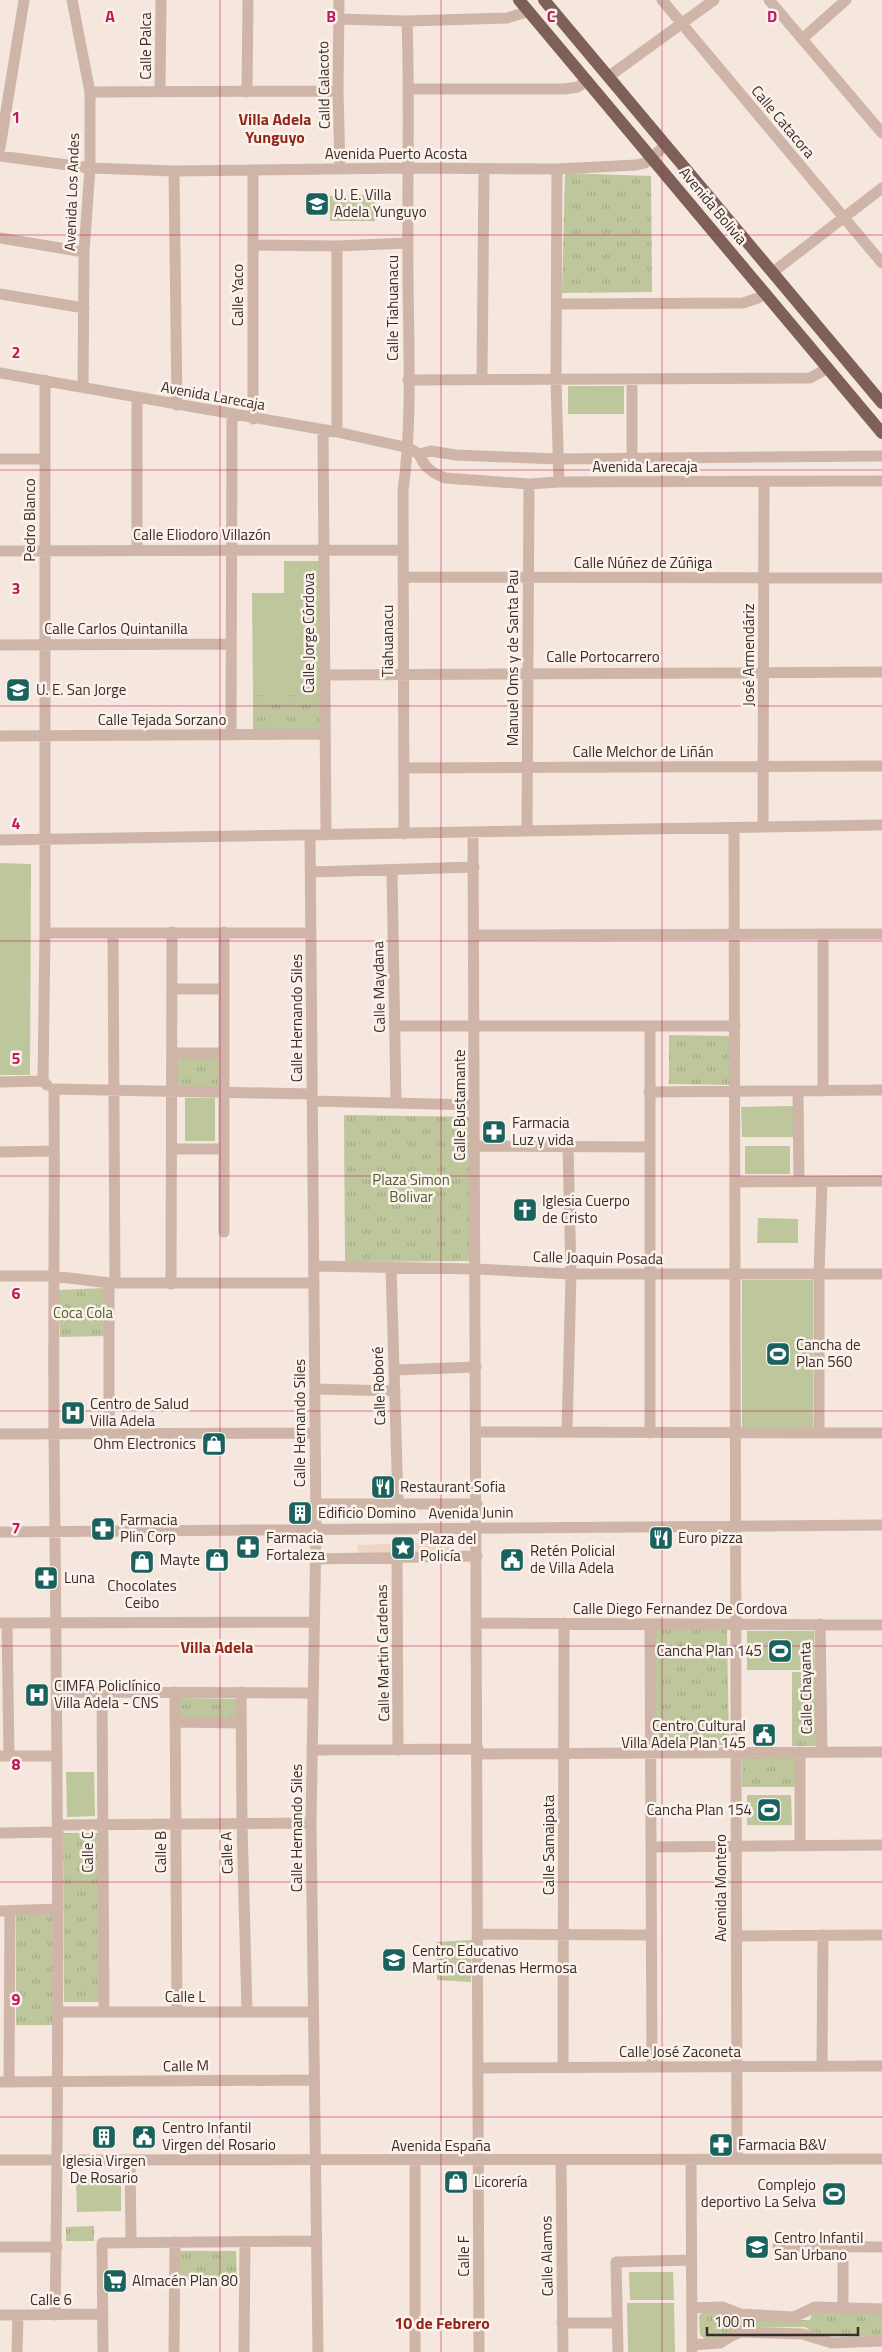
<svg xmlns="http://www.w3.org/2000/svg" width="882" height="2352" viewBox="0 0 882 2352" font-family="'Titillium Web',sans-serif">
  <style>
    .grass { fill: url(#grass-tufts) }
    .garden { fill: #bec69c }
    .plaza { fill: #efd6c4 }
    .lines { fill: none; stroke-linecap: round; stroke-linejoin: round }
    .minor { stroke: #cfb5a8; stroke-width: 11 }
    .major { stroke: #7f6059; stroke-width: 12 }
    .grid { fill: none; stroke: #c2185b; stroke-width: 1; stroke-opacity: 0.55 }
    .labels { text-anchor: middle; stroke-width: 5; stroke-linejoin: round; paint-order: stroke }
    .street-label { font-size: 15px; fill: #3b2c29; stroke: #fcf2ec }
    .poi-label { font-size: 15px; fill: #3b2c29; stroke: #fcf2ec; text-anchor: start }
    .park-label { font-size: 15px; fill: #515d2a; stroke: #fcf2ec }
    .neighbourhood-label { font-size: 16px; font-weight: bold; fill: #932619; stroke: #fcf2ec }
    .grid-label { font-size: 16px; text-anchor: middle; font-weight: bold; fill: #c2185b; stroke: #fcf2ec; stroke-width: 5; stroke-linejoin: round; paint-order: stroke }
  </style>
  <defs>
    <pattern id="grass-tufts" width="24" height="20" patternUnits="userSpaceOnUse" patternTransform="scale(1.25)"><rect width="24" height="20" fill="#bec69c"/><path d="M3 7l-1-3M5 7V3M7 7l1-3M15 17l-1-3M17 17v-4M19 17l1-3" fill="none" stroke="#a4aa86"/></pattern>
  </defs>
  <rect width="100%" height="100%" fill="#f5e7de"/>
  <!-- grass -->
  <path class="grass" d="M565,173L651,176L652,292L562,293Z
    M253,695H329V730H253Z
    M669,1035L732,1036L733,1085L669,1084Z
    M174,1055H221V1090L174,1089Z
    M344,1115L478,1117L476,1261L345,1262Z
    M105,1288L107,1336L60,1337L58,1290Z
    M727,1629L729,1745H655L653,1630Z
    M792,1672H817V1746H792Z
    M180,1698L236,1699L237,1718H178Z
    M742,1756H795V1787H742Z
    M63,1833H98L99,2002H64Z
    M52,1910L53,2025H16V1916Z
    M94,2226V2241H66V2227Z
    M180,2251H236L237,2280H180Z
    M705,2310H724L730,2320H810L813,2310L882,2312V2336H818L805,2327L735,2328L724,2338L705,2339L700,2335L699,2316Z"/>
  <!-- garden -->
  <path class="garden" d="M375,195V221H330V196Z
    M568,386H624V414H568Z
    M284,561H328L329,695H253L252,593H284Z
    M0,863L31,864L30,1075H0Z
    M185,1098H215V1141H185Z
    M793,1106L794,1137H742L741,1107Z
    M745,1146H790V1174H745Z
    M758,1218L798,1219V1243H757Z
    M742,1280H813V1428H742Z
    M747,1631H814L815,1670H747Z
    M66,1772H94L95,1816L67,1817Z
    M747,1795H791L792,1825H747Z
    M472,1940L471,1982L437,1980L436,1942Z
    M121,2179V2211L77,2212L76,2180Z
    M629,2272H673L674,2300H630Z
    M627,2303H674L675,2352H628Z"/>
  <!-- plaza -->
  <path class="plaza" d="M449,1542V1550L358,1553L357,1545Z"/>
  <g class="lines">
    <!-- minor -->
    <path class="minor" d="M72,0L90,92V168L84,252L83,387
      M339,0L338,91L340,169
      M662,0L882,263
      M769,0L882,133
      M339,19L407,21L507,18L523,13L528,10
      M802,39L846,0
      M608,77L714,0
      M410,89H564L578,87L587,80
      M90,92L338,91
      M160,92L161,0
      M247,92L248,0
      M0,148L24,0
      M0,156L90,168L174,171L408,168L557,169L636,165L645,163L666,145
      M557,169L556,381L559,482
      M174,171L177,405
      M0,238L84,252
      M254,245L337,246L408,243
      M337,246V432
      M773,272L882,188
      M0,294L84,308
      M557,304L743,303L758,298L765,293
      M0,373L337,432L409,448L419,454C424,467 432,473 445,478L529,484L559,482L882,481
      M408,380L810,378L828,368
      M482,380L484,169
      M137,398V549
      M253,419V170
      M323,431L326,835
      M419,454L431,451L456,455L557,459L882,456
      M632,457V379
      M0,459H45
      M0,551L403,550
      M403,577L882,578
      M0,645L231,644
      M325,675L882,672
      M231,735L232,414
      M0,736L325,734
      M404,768L882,766
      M763,827L764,483
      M734,828L737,2159
      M527,831L529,484
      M473,832L479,2352
      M404,834L403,491C413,417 408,342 408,268C407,185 410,104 407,21
      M310,835L316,1531L311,1823L318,2352
      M0,840L882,825
      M392,871L396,1103
      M311,872L474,867
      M224,932V1232
      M45,933H311
      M113,933L115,1283
      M823,934V1091
      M474,935L882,934
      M172,989H224
      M395,1026H735
      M172,1053H224
      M43,1081L45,933V380
      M0,1082L43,1081L47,1085
      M54,1089C55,1204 53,1319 54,1434C57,1728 60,2021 55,2315
      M54,1089L312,1094
      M798,1091L799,1182
      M649,1092L882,1090
      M312,1101L474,1105
      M475,1146L649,1147
      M172,1149H224
      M0,1152L54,1151
      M735,1182L882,1181
      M314,1266L476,1269L571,1274H882
      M391,1267L398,1503
      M0,1276H53L109,1283H314
      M109,1283V1434
      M171,1284L172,932
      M394,1370L476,1367
      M315,1389L395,1391
      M477,1432L882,1433
      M567,1432L571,1274L568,1145
      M650,1433V1026
      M819,1433V1274L822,1182
      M0,1434L315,1433
      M316,1504H477
      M0,1532L882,1525
      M397,1557L398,1750
      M315,1559L477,1556
      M0,1623L314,1622
      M7,1623L9,1756
      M478,1623L882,1625
      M650,1624L652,2067
      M820,1624L822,1752
      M57,1692L313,1693
      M102,1692L104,2012
      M175,1692L177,2012
      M241,1692L242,1823L247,2012
      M175,1722L241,1723
      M312,1750L478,1749
      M800,1752V1846
      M478,1754L882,1752
      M0,1756H57
      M58,1825L311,1823
      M0,1833L58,1832
      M651,1847L882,1845
      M0,1911L58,1909
      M478,1934L651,1935
      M736,1936L882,1935
      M57,2012H313
      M822,2066L823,1935
      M563,2067L564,1623
      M478,2068L882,2066
      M0,2082L314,2080
      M9,2082L10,1911
      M0,2160L882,2159
      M130,2160L131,2242
      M561,2160L563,2352
      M691,2160L692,2352
      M415,2161V2352
      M778,2246L882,2247
      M0,2247H57
      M843,2247V2308
      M692,2308L722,2307L740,2314L794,2317L815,2307L882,2309
      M0,2315L103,2314
      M562,2323H617
      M692,2345L720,2343L733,2335L741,2332L802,2334L832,2343L882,2341
      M17,2352L18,2315
      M103,2352L102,2243L317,2241
      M174,2352L175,2242
      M244,2352L245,2242
      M618,2352L616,2262L691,2260"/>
    <!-- major -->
    <path class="major" d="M519,0L882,433
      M544,0L882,403"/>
  </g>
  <!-- grid -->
  <path class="grid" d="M220,0V2352M441,0V2352M662,0V2352M0,235H882M0,470H882M0,706H882M0,941H882M0,1176H882M0,1411H882M0,1646H882M0,1882H882M0,2117H882"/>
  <!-- icons -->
  <defs>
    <symbol id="school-square" viewBox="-11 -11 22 22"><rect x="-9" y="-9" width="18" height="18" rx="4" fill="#1a625d" stroke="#fcf2ec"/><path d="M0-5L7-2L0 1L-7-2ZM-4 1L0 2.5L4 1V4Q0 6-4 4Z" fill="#fff"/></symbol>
    <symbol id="pharmacy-square" viewBox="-11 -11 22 22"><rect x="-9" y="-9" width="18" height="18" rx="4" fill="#1a625d" stroke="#fcf2ec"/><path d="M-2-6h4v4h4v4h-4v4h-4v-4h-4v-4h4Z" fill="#fff"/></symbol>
    <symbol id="church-square" viewBox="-11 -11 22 22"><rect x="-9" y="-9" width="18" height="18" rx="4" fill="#1a625d" stroke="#fcf2ec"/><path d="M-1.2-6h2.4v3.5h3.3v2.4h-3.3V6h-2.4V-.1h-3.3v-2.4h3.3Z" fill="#fff"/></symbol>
    <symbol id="stadium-square" viewBox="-11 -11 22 22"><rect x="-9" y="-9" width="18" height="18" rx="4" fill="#1a625d" stroke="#fcf2ec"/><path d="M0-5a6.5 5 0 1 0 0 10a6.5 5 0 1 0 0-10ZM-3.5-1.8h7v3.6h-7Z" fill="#fff"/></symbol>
    <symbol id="hospital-square" viewBox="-11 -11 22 22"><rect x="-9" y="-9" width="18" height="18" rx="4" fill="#1a625d" stroke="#fcf2ec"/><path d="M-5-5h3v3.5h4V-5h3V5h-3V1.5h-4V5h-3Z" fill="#fff"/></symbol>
    <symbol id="shop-square" viewBox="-11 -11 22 22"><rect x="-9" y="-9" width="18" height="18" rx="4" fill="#1a625d" stroke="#fcf2ec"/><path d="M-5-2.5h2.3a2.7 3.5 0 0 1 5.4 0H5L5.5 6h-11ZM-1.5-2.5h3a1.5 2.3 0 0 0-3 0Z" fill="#fff"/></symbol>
    <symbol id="restaurant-square" viewBox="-11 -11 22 22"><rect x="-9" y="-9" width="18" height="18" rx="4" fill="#1a625d" stroke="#fcf2ec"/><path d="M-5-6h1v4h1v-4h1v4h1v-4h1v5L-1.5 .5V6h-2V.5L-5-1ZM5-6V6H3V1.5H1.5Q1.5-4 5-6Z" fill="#fff"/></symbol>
    <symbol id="building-square" viewBox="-11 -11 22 22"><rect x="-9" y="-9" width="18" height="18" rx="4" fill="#1a625d" stroke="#fcf2ec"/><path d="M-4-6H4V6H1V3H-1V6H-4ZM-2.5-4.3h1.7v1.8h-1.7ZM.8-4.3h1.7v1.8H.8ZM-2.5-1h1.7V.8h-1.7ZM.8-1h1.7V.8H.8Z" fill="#fff"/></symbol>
    <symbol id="sight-square" viewBox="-11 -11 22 22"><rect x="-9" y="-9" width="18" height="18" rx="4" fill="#1a625d" stroke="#fcf2ec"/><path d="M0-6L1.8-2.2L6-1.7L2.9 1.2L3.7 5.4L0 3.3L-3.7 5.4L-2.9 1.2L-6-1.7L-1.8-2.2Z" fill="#fff"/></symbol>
    <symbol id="civic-square" viewBox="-11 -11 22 22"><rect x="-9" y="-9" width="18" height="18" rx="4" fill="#1a625d" stroke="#fcf2ec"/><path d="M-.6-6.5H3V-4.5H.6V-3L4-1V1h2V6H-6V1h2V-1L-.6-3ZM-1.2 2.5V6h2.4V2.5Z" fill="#fff"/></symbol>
    <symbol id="supermarket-square" viewBox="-11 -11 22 22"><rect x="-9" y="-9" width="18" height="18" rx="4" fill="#1a625d" stroke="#fcf2ec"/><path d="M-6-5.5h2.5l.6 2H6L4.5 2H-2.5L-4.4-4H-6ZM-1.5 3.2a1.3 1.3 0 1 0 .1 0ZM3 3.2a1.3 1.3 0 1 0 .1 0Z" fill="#fff"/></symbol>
  </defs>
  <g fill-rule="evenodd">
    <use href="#school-square" x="303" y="190" width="28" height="28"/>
    <use href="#school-square" x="4" y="676" width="28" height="28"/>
    <use href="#pharmacy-square" x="480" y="1118" width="28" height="28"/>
    <use href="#church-square" x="511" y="1196" width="28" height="28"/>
    <use href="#stadium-square" x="764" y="1340" width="28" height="28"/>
    <use href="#hospital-square" x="59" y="1399" width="28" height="28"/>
    <use href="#shop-square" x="200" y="1430" width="28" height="28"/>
    <use href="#restaurant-square" x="369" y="1473" width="28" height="28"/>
    <use href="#building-square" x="286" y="1499" width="28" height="28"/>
    <use href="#pharmacy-square" x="89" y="1515" width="28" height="28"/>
    <use href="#restaurant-square" x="647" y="1524" width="28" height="28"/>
    <use href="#pharmacy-square" x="234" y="1533" width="28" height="28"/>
    <use href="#sight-square" x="389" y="1534" width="28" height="28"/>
    <use href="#shop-square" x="203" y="1546" width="28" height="28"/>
    <use href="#civic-square" x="498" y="1546" width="28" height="28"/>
    <use href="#shop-square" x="128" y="1548" width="28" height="28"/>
    <use href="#pharmacy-square" x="32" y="1564" width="28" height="28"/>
    <use href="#stadium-square" x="766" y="1637" width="28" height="28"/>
    <use href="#hospital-square" x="23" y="1681" width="28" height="28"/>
    <use href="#civic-square" x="750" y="1721" width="28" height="28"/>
    <use href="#stadium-square" x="755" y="1796" width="28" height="28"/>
    <use href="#school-square" x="380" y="1946" width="28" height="28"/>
    <use href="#building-square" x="90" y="2123" width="28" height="28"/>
    <use href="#civic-square" x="130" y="2123" width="28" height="28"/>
    <use href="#pharmacy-square" x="707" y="2131" width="28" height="28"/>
    <use href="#shop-square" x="442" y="2168" width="28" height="28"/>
    <use href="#stadium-square" x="820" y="2180" width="28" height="28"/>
    <use href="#school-square" x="743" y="2233" width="28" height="28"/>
    <use href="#supermarket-square" x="101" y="2267" width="28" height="28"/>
  </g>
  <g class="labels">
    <!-- street labels -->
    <g class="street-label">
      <text transform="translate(146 46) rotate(-90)" y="5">Calle Palca</text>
      <text transform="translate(324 85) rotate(-91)" y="5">Calld Calacoto</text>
      <text transform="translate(783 122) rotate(50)" y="5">Calle Catacora</text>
      <text x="396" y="159">Avenida Puerto Acosta</text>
      <text transform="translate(72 192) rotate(-88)" y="5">Avenida Los Andes</text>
      <text transform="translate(713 206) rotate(50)" y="5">Avenida Bolivia</text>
      <text transform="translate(238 295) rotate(-90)" y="5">Calle Yaco</text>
      <text transform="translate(393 308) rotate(-90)" y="5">Calle Tiahuanacu</text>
      <text transform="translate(213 396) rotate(10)" y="5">Avenida Larecaja</text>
      <text x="645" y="472">Avenida Larecaja</text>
      <text transform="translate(30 520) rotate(-90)" y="5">Pedro Blanco</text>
      <text x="202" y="540">Calle Eliodoro Villazón</text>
      <text x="643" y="568">Calle Núñez de Zúñiga</text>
      <text x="116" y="634">Calle Carlos Quintanilla</text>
      <text transform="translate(309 633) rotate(-90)" y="5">Calle Jorge Córdova</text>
      <text transform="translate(388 641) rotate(-90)" y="5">Tiahuanacu</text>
      <text transform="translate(749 655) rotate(-90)" y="5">José Armendáriz</text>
      <text x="603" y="662">Calle Portocarrero</text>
      <text transform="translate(513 658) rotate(-90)" y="5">Manuel Oms y de Santa Pau</text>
      <text x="162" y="725">Calle Tejada Sorzano</text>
      <text x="643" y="757">Calle Melchor de Liñán</text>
      <text transform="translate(379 987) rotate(-91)" y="5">Calle Maydana</text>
      <text transform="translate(297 1018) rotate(-90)" y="5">Calle Hernando Siles</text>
      <text transform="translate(460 1105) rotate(-90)" y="5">Calle Bustamante</text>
      <text transform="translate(598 1258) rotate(1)" y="5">Calle Joaquin Posada</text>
      <text transform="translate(379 1386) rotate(-92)" y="5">Calle Roboré</text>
      <text transform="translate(300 1423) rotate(-90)" y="5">Calle Hernando Siles</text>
      <text transform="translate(471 1513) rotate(-1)" y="5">Avenida Junin</text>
      <text x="680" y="1614">Calle Diego Fernandez De Cordova</text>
      <text transform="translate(383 1653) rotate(-91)" y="5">Calle Martin Cardenas</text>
      <text transform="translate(806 1688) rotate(-91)" y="5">Calle Chayanta</text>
      <text transform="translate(297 1828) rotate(-90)" y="5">Calle Hernando Siles</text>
      <text transform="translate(549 1845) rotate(-90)" y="5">Calle Samaipata</text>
      <text transform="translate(88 1852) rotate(-90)" y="5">Calle C</text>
      <text transform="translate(161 1852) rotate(-90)" y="5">Calle B</text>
      <text transform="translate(227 1853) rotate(-92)" y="5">Calle A</text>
      <text transform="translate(721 1888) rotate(-90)" y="5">Avenida Montero</text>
      <text x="185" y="2002">Calle L</text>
      <text x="680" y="2057">Calle José Zaconeta</text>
      <text transform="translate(186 2066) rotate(-1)" y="5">Calle M</text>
      <text x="441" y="2151">Avenida España</text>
      <text transform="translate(464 2256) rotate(-90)" y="5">Calle F</text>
      <text transform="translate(547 2256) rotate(-91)" y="5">Calle Alamos</text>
      <text x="51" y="2305">Calle 6</text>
    </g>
    <!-- poi labels -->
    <g class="poi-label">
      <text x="334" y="200">U. E. Villa<tspan x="334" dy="17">Adela Yunguyo</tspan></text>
      <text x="36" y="695">U. E. San Jorge</text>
      <text x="512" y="1128">Farmacia<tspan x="512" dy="17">Luz y vida</tspan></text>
      <text x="542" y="1206">Iglesia Cuerpo<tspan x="542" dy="17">de Cristo</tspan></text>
      <text x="796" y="1350">Cancha de<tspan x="796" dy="17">Plan 560</tspan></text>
      <text x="90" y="1409">Centro de Salud<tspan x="90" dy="17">Villa Adela</tspan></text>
      <text x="196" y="1449" text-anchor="end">Ohm Electronics</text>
      <text x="400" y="1492">Restaurant Sofia</text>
      <text x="318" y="1518">Edificio Domino</text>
      <text x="120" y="1525">Farmacia<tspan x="120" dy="17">Plin Corp</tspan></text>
      <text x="266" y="1543">Farmacia<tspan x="266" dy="17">Fortaleza</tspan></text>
      <text x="678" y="1543">Euro pizza</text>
      <text x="420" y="1544">Plaza del<tspan x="420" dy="17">Policía</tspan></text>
      <text x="530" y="1556">Retén Policial<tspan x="530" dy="17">de Villa Adela</tspan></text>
      <text x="200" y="1565" text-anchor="end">Mayte</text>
      <text x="64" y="1583">Luna</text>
      <text x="142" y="1591" text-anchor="middle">Chocolates<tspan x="142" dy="17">Ceibo</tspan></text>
      <text x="762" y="1656" text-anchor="end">Cancha Plan 145</text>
      <text x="54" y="1691">CIMFA Policlínico<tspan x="54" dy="17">Villa Adela - CNS</tspan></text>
      <text x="746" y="1731" text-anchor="end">Centro Cultural<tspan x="746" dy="17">Villa Adela Plan 145</tspan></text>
      <text x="752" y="1815" text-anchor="end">Cancha Plan 154</text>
      <text x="412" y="1956">Centro Educativo<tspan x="412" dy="17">Martín Cardenas Hermosa</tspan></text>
      <text x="162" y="2133">Centro Infantil<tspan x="162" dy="17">Virgen del Rosario</tspan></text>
      <text x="738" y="2150">Farmacia B&amp;V</text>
      <text x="104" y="2166" text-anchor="middle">Iglesia Virgen<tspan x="104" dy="17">De Rosario</tspan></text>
      <text x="474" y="2187">Licorería</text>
      <text x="816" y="2190" text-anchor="end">Complejo<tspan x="816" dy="17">deportivo La Selva</tspan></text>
      <text x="774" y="2243">Centro Infantil<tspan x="774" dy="17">San Urbano</tspan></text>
      <text x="132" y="2286">Almacén Plan 80</text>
    </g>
    <!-- park labels -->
    <g class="park-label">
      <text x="411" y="1185">Plaza Simon<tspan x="411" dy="17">Bolivar</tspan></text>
      <text x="83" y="1318">Coca Cola</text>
    </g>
    <!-- neighbourhood labels -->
    <g class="neighbourhood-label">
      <text x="275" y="125">Villa Adela<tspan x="275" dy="18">Yunguyo</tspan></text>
      <text x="217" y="1653">Villa Adela</text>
      <text x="442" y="2329">10 de Febrero</text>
    </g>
  </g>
  <g class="grid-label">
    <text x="110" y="22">A</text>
    <text x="331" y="22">B</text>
    <text x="551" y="22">C</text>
    <text x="772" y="22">D</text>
    <text x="16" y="123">1</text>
    <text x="16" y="358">2</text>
    <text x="16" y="594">3</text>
    <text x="16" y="829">4</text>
    <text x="16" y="1064">5</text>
    <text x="16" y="1299">6</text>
    <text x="16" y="1534">7</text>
    <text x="16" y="1770">8</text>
    <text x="16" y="2005">9</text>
  </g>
  <!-- scale -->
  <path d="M707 2327v8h151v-8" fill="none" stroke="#3b2c29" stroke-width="2.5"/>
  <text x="714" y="2327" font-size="15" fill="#3b2c29" stroke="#fcf2ec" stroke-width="4" paint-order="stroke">100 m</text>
</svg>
